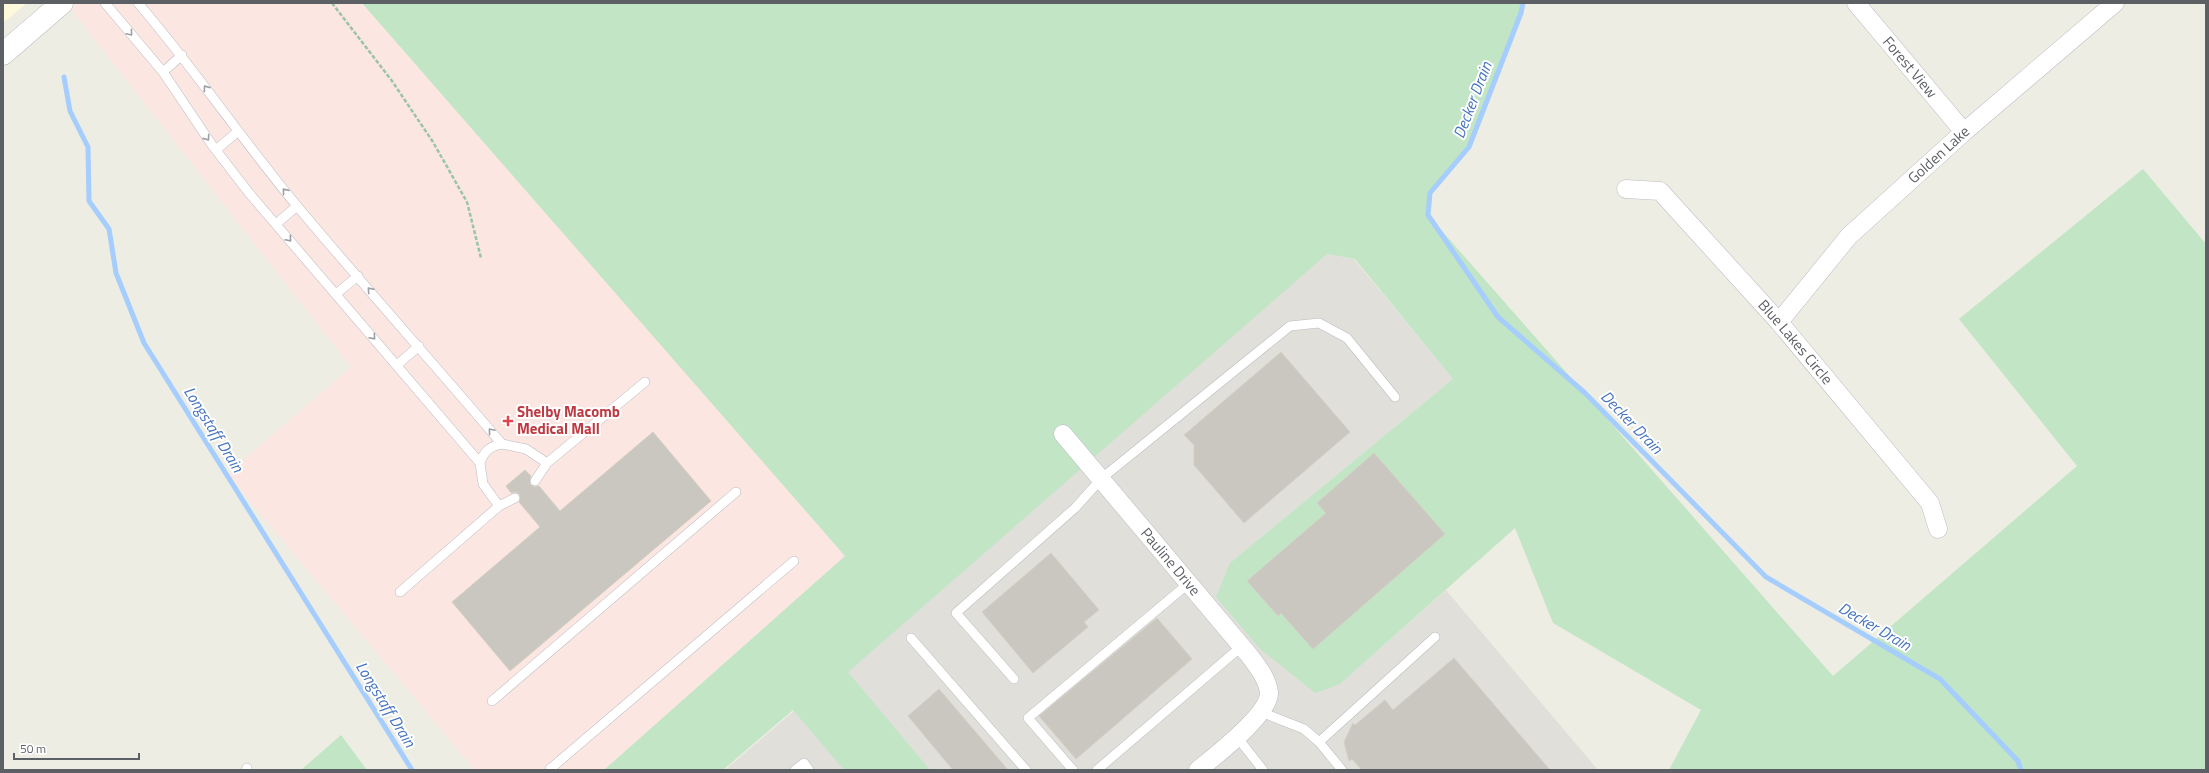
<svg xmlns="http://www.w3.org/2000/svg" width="2209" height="773" viewBox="0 0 2209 773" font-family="'Titillium Web',sans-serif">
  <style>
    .commercial { fill: #fdf9da }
    .industrial { fill: #e0dfd9 }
    .medical { fill: #fbe6e1 }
    .green { fill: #c1e5c5 }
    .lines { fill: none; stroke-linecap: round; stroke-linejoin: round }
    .stream { stroke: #a5cdfd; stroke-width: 5 }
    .building { fill: #cac7c1; stroke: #d3d0c3 }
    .service-casing { stroke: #b9bbc0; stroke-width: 10 }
    .minor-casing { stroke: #b9bbc0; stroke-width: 19 }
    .tertiary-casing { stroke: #b9bbc0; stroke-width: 23 }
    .path { stroke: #99c4aa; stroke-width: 2.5; stroke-dasharray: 4 2; stroke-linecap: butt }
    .service { stroke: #fff; stroke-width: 9 }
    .minor { stroke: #fff; stroke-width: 18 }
    .tertiary { stroke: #fff; stroke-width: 22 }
    .oneway { stroke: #9d9fa2 }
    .health-dot { fill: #e0444e; stroke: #fff; stroke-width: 1.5 }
    .labels { text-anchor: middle; stroke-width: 4; stroke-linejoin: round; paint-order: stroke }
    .street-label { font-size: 15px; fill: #5c5f64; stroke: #fff }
    .health-label { font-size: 15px; font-weight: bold; fill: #be3a42; stroke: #fff; text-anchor: start }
    .water-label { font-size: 16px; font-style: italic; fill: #4875c1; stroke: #fff }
  </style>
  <rect width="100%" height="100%" fill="#eeede4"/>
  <!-- commercial -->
  <path class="commercial" d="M3,3H27L3,23Z"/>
  <!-- industrial -->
  <path class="industrial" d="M1327,254L1354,259L1453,379L1230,563L1340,684L1446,590L1598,770H725Z"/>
  <!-- medical -->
  <path class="medical" d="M362,3L845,556L604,770H475L227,474L351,367L67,4Z"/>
  <!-- green -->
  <path class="green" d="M362,3H1523L1521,13L1469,147L1430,193L1428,215L1833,676L2077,466L1959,319L2143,169L2206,244V770H1669L1701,710L1553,623L1515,528L1340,684L1315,693L1259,648L1216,597L1230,563L1453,379L1355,259L1327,254L848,672L930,770H844L793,710L723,770H604L845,556Z
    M341,735L367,770H301Z"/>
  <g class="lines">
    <!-- stream -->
    <path class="stream" d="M1523,3L1521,13L1469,147L1430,193L1428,215L1498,317L1585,393L1766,577L1940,679L2018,761L2021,770
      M64,77L70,111L88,147L89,201L109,229L116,273L144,343L412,770"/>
  </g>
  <!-- building -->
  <path class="building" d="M1281,352L1350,432L1244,523L1194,465V445L1184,435Z
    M653,432L711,501L510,671L452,602L540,527L519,502L520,495L516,492L511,493L506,486L525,470L531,476L530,484L534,487L539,486L560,511Z
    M1374,453L1445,534L1313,649L1281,613L1278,616L1247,581L1326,513L1317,503Z
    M1051,553L1099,610L1084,622L1088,627L1033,673L982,612Z
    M1157,618L1192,659L1076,759L1039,716Z
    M1454,658L1550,770H1362L1352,759L1349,761L1344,742L1353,723L1355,725L1385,700L1393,710Z
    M939,689L1008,770H953L908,716Z"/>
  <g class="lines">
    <defs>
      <path id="service" d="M105,3L163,72L212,145L249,193L480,463L483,484L499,506
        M138,3C194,68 242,140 297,206C364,286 434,364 502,444L526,449L547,463
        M163,72L182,55
        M216,150L237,132
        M276,224L297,206
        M336,294L358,276
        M397,365L419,346
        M480,463C484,451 490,446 502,444
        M535,481L547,463L645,382
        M400,592L499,506L515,498
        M911,638L1026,770
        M1014,679L956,613L1075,508L1102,478L1290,326L1319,323L1347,338L1395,397
        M492,701L736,492
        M1261,712L1304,729L1319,742L1342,770
        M1237,737L1263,770
        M1319,742L1435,637
        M550,769L794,561
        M246,770L247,768
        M795,770L804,763L809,770
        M1073,770L1028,718L1189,583
        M1097,770L1242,646"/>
      <g id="minor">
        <path id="s1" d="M1856,3L1964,132"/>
        <path id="s2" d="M1626,189L1660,191L1779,322L1930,503L1938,529"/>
        <path id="s3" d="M1779,322L1849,236L1964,132L2115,3"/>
        <path id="s4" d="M1063,434L1249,655C1257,666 1268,679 1269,693C1269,715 1215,756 1198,770"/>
      </g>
      <path id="tertiary" d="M3,54L62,3"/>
    </defs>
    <!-- service casing -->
    <use href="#service" class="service-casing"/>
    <!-- minor casing -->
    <use href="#minor" class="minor-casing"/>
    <!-- tertiary casing -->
    <use href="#tertiary" class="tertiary-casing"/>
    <!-- path -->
    <path class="path" d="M332,3L392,81L433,142L467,202L481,258"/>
    <!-- service -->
    <use href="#service" class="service"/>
    <!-- minor -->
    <use href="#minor" class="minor"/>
    <!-- tertiary -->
    <use href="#tertiary" class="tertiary"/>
  </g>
  <!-- one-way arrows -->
  <defs><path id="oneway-chevron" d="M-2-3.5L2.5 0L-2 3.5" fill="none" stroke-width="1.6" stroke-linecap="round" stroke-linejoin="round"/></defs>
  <g class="oneway">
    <use href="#oneway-chevron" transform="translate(130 33) rotate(50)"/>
    <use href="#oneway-chevron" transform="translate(206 88) rotate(-125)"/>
    <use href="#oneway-chevron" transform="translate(207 138) rotate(55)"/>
    <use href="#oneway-chevron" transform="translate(285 191) rotate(-129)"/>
    <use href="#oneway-chevron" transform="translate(289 239) rotate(49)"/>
    <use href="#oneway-chevron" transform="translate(370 290) rotate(-131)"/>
    <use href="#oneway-chevron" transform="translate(373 337) rotate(49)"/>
    <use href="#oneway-chevron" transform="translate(491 431) rotate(-130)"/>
  </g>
  <!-- markers -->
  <path class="health-dot" d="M506 415h4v4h4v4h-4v4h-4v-4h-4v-4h4z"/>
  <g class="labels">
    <!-- street labels -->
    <g class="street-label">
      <text dy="5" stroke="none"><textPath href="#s1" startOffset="84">Forest View</textPath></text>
      <text dy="5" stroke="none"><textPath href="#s3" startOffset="232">Golden Lake</textPath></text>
      <text dy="5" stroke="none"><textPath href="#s2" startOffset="237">Blue Lakes Circle</textPath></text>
      <text dy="5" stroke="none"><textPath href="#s4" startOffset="167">Pauline Drive</textPath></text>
    </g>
    <!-- health labels -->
    <g class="health-label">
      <text x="517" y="417">Shelby Macomb<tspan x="517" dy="17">Medical Mall</tspan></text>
    </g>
    <!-- water labels -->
    <g class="water-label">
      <text transform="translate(1472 100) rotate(-69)" y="6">Decker Drain</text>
      <text transform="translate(1632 422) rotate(46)" y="6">Decker Drain</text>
      <text transform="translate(214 429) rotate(58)" y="6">Longstaff Drain</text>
      <text transform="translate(1875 626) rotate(30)" y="6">Decker Drain</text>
      <text transform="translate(386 704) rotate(58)" y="6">Longstaff Drain</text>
    </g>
  </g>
  <!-- border -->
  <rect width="2209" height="773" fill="none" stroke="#5c5f64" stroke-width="8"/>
  <!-- scale -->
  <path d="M14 753v6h125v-6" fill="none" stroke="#5c5f64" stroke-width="2"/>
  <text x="20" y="753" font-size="12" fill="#5c5f64" stroke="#ffffff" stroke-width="3" paint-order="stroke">50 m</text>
</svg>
